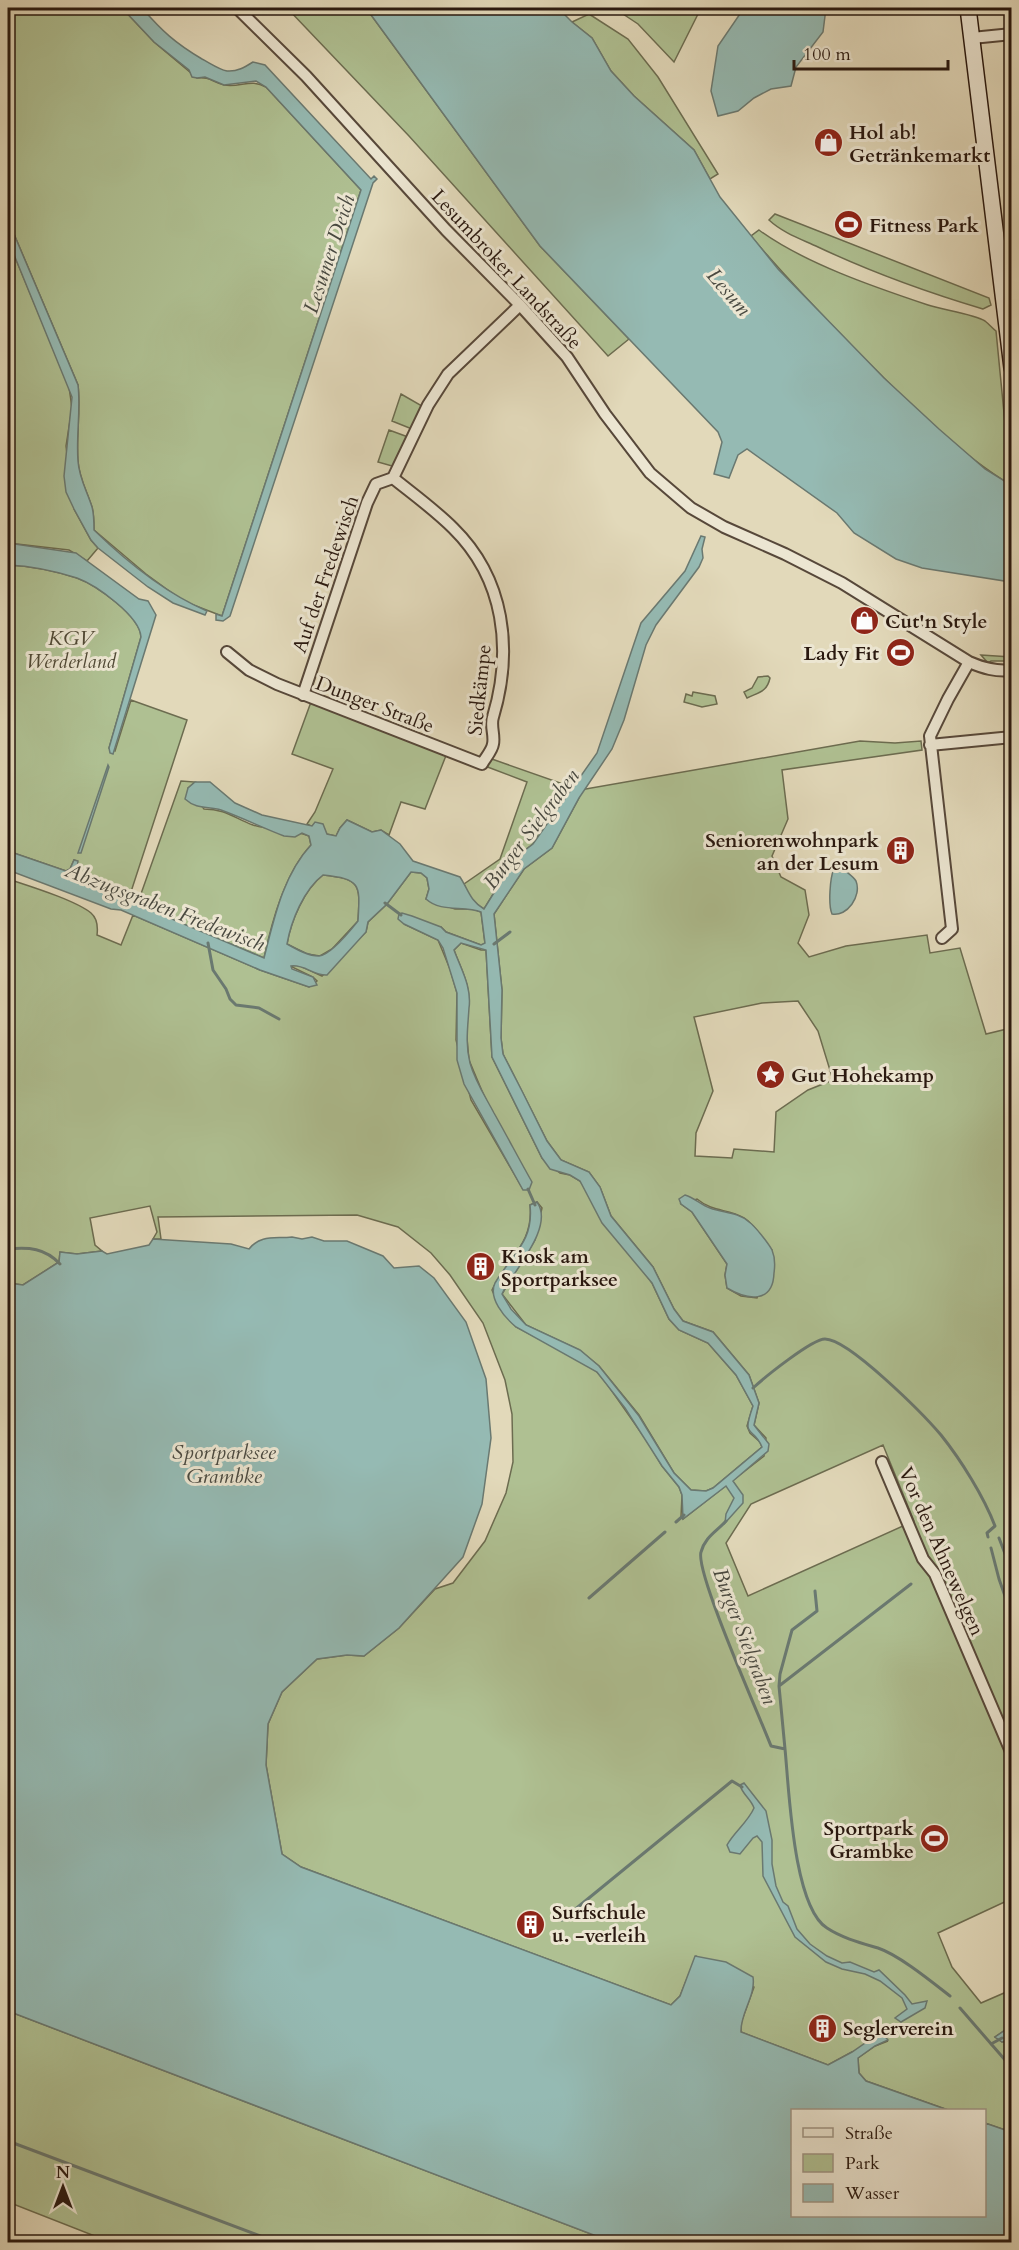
<svg xmlns="http://www.w3.org/2000/svg" width="1019" height="2250" viewBox="0 0 1019 2250" font-family="Cardo,serif">
  <style>
    .green { fill: #afc092; stroke: #6c6c50; stroke-width: 1.5; fill-rule: evenodd }
    .water { fill: #95bab3; stroke: #6a7971; stroke-width: 1.5; fill-rule: evenodd }
    .lines { fill: none; stroke-linecap: round; stroke-linejoin: round }
    .stream { stroke: #6a7971; stroke-width: 3 }
    .street-casing { stroke: #57483a; stroke-width: 14 }
    .secondary-casing { stroke: #29180f; stroke-width: 18 }
    .street { stroke: #ece6d2; stroke-width: 10 }
    .secondary { stroke: #ece6d2; stroke-width: 15 }
    .labels { text-anchor: middle; stroke-width: 6; stroke-linejoin: round; paint-order: stroke }
    .poi-label { font-size: 20px; font-weight: bold; fill: #29180f; stroke: #ece6d2; text-anchor: start }
    .street-label { font-size: 20px; fill: #29180f; stroke: #ece6d2 }
    .park-label { font-size: 20px; font-style: italic; fill: #514a36; stroke: #ece6d2 }
    .water-label { font-size: 21px; font-style: italic; fill: #494940; stroke: #ece6d2 }
  </style>
  <rect width="100%" height="100%" fill="#e2d9ba"/>
  <filter id="stains"><feTurbulence type="fractalNoise" baseFrequency=".00333" numOctaves="4"/><feColorMatrix values="0 0 0 0 .2 0 0 0 0 .09 0 0 0 0 .02 0 0 0 .5 -.17"/></filter>
  <radialGradient id="worn" r=".72"><stop offset=".6" stop-color="#630" stop-opacity="0"/><stop offset="1" stop-color="#630" stop-opacity=".3"/></radialGradient>
  <!-- green -->
  <path class="green" d="M8,8H122L154,42L197,78C209,76 214,83 224,85C241,88 250,78 266,87L361,190L222,616L183,601L146,574L94,530C94,523 94,514 92,507C87,491 79,478 78,461C76,435 81,410 78,385L8,220Z
    M287,8H366L540,246L629,339L608,356L409,136Z
    M614,8H701L674,62L638,24Z
    M589,14L628,39L658,77L718,174L710,179L694,150L634,96L611,71L592,38L572,22Z
    M775,214L989,298L991,305L983,309C926,292 871,272 818,247C801,239 783,233 769,220Z
    M759,230C804,263 874,287 928,305C943,310 974,314 985,321C989,324 992,328 996,331L1011,485C952,449 902,396 853,347C818,310 783,275 751,236Z
    M8,240L69,387L72,408L66,446L74,509L91,540L98,548L87,561L69,550L8,543Z
    M401,394L422,406L412,429L392,421Z
    M389,430L408,437L396,464L392,466L378,462Z
    M8,565C31,566 55,571 77,578C96,585 140,616 141,637L109,748L115,751L131,700L187,720L128,901L115,895L109,887L76,874L77,861L74,860L70,869L66,871L8,851Z
    M981,655L1011,657V661H991L988,663Z
    M768,676L770,678C767,692 759,692 747,698L744,692L752,688L758,677Z
    M693,692L715,696L717,704L702,707L684,702L686,694L692,696Z
    M311,702L447,753L425,809L401,802L389,835L381,830L372,832L347,820L340,828L336,836L326,834L307,824L315,812L333,769L292,754Z
    M860,741L895,743L921,741L922,750L782,770L788,819L772,856L781,877L805,890L809,915L798,943L809,957L846,946L927,935L930,953L960,948L986,1034L1011,1028L1012,1532L1005,1539L1012,1561L1011,1899L938,1933L952,1967L981,2003L1011,1990V2026L995,2037L1002,2042L1011,2040V2132L985,2123L984,2110H948L866,2081L859,2073L858,2058L875,2046L888,2041L852,2052L828,2065L741,2032V2023L754,1987L696,1956L680,1996L671,2005L301,1867L282,1854L266,1765L268,1724L282,1692L317,1659L347,1655L364,1656L399,1628L435,1589L453,1583L485,1541L506,1493L513,1462L512,1414L505,1380L483,1323L450,1275L431,1253L398,1227L357,1215L158,1217L161,1239H153L157,1232L150,1206L90,1218L95,1245L102,1251L77,1254L60,1252L59,1262L23,1285L8,1283V879C29,886 75,900 91,913C98,919 98,927 97,935L121,945L133,915L260,970L309,987L317,981L313,977L290,966L298,965L322,976L366,932L368,922L387,904L411,872L421,873L427,878L429,889L426,899L455,909H473L481,912L485,944L481,945L446,932L441,927L404,924L438,940L450,969L457,993L456,1040L471,1100L523,1189L469,1060C468,1048 466,1036 467,1023C467,1011 470,1002 468,990C466,976 459,964 454,950L461,943L481,950H486L492,1057L542,1158L560,1173L570,1175L580,1181L652,1283L669,1319L679,1330L708,1343L736,1375L753,1406L747,1426L750,1433L760,1442L762,1447L713,1488L706,1491L691,1490L674,1473L639,1415L599,1366L579,1350L526,1325L502,1294L535,1240L542,1208L537,1202L530,1205C534,1244 507,1258 492,1290L501,1310L516,1327L583,1362L597,1372L607,1384L649,1444L662,1466L679,1487L682,1495L681,1517L683,1519L764,1456L766,1438L754,1425L759,1403L749,1375L713,1332L683,1321L674,1309L653,1267L611,1216L600,1187L589,1172L561,1160L547,1141L503,1054L501,1038L502,990L494,914L524,869L552,848L579,798L549,819L533,844L516,857L484,909C473,902 468,896 464,884L500,859L527,782L485,766L489,758L580,790ZM798,1001L818,1031L833,1080L808,1090L776,1112L774,1152L734,1149L732,1158L695,1156L696,1133L713,1091L694,1017L762,1003ZM697,1199C714,1213 727,1208 744,1218C757,1226 762,1240 772,1250L757,1298L741,1296L727,1288L725,1275L727,1264L692,1212L681,1204ZM883,1445L914,1521L748,1596L726,1543L751,1504Z
    M181,781L195,782L188,788L204,809C226,809 234,818 253,825C271,831 291,828 309,836L311,845C285,873 272,921 264,958L137,905Z
    M323,875C362,879 360,885 358,921L332,949L320,956L307,954L287,944C291,921 304,890 323,875Z
    M8,2011L612,2242H110L8,2202Z"/>
  <!-- water -->
  <path class="water" d="M122,8H142C162,31 175,43 202,59C210,63 218,69 227,71C237,72 245,67 253,62L265,65L371,179L374,176L377,179L373,183L230,616L223,621L216,620V614L222,616L361,190L266,87L256,81L224,85L205,77L197,78L192,77L189,70L154,42Z
    M366,8H558L572,22L592,38L611,71L634,96L694,150L720,197L778,269L884,378L939,429L985,469L1011,485V582L922,568L896,559L854,533L837,513L747,449L738,455L729,478L714,474L722,442L718,432L540,246Z
    M744,8H826L823,32L796,67L791,86L771,89L754,98L738,111L718,116L711,91L718,46Z
    M8,220L78,385C81,410 76,435 78,461C79,478 87,491 92,507C94,514 94,523 94,530C127,562 165,593 207,611L205,615L173,603L148,587L98,548L91,540L74,509L66,492L64,476L72,397L8,240Z
    M701,536L705,537L702,549L703,558L699,567L656,625L646,645L624,720L612,749L579,798L552,848L524,869L494,914L502,990L501,1038L503,1054L522,1091L547,1141L561,1160L589,1172L600,1187L611,1216L653,1267L674,1309L683,1321L713,1332L749,1375L759,1403L754,1425L769,1444L768,1451L733,1481L743,1495V1503L725,1523L726,1514L734,1498L726,1486L683,1519L682,1495L679,1487L662,1466L625,1408L597,1372L516,1327C504,1317 488,1298 495,1283C512,1254 534,1242 530,1205L537,1202C555,1227 513,1271 502,1294L511,1309L526,1325L580,1350L599,1366L639,1416L674,1473L691,1490L706,1491L713,1488L762,1447C753,1425 741,1440 753,1406L736,1375L708,1343L679,1330L669,1319L652,1283L602,1223L580,1181L570,1175L550,1169L542,1158L492,1057L486,950L461,943L454,950C461,969 472,987 469,1008C468,1026 465,1044 470,1063C475,1081 485,1096 494,1113C507,1136 519,1159 532,1182L529,1190H523L464,1084L457,1060V993L443,948L438,940L404,924L398,919L399,914L402,913L412,916L441,927L446,932L481,945L485,943L481,912C464,905 441,913 426,899L429,889L427,878L421,873L411,872L387,904L368,922L366,932L327,975C314,976 304,964 291,966L292,969L313,977L317,985L309,987L260,970L121,910L111,909L8,870V851L66,871L70,869L74,860L78,861L76,874L109,887L115,895L264,958C274,919 283,875 311,845L309,836L302,833L295,837L284,836C263,828 243,818 221,810C208,806 197,810 185,799L188,788L195,782H210L235,803L262,815L312,826L315,822L323,824L327,834L336,836L340,828L347,820L372,832L381,830L400,844L413,861L460,877C468,889 470,901 484,909L516,857L533,844L597,753L641,623L685,571ZM323,875C362,879 360,885 358,921C350,931 331,955 319,956C308,956 296,949 287,944C291,921 304,889 323,875Z
    M8,543L76,553L139,599L148,601L156,615L113,754L110,753L109,748L141,637C140,616 96,585 77,578C55,571 31,566 8,565Z
    M108,765L109,767L81,853H78Z
    M842,868C846,872 853,876 856,881C862,896 847,917 832,914C828,905 830,877 834,869Z
    M685,1195C695,1198 701,1205 710,1208C723,1213 738,1212 749,1222C755,1226 769,1244 772,1250C775,1257 775,1266 774,1273C773,1304 747,1300 727,1288L725,1275L727,1264L692,1212L681,1204L679,1199Z
    M292,1237L302,1239L312,1237L324,1241H347L383,1256L394,1268L419,1266L434,1278L466,1322L486,1379L491,1438L482,1504L463,1557L399,1628L364,1656L347,1655L317,1659L282,1692L268,1724L266,1765L282,1854L301,1867L671,2005L680,1996L695,1956L726,1962L753,1977C756,1996 740,2013 741,2032L828,2065L852,2052L881,2032L888,2040L875,2046L858,2058L859,2073L866,2081L948,2110H792V2216H984L985,2123L1011,2132V2242H612L8,2011V1283L23,1285L59,1262L60,1252L77,1254L102,1251L107,1254L149,1245L153,1239L231,1244L249,1249C261,1234 275,1239 292,1237Z
    M744,1783L766,1811L772,1840V1864L776,1886L783,1902L788,1906L797,1929L810,1944L827,1956L842,1963L850,1962L874,1972L879,1970L905,1995L912,2004L927,2001L925,2008L901,2022L895,2018L907,2009L902,1998L880,1981L865,1974L842,1969L826,1962L795,1937L763,1876L762,1842L757,1836L753,1838L740,1854L730,1852L727,1845C734,1832 748,1822 754,1808C751,1799 742,1794 740,1785Z
    M1011,2026V2040L1002,2042L995,2037Z"/>
  <g class="lines">
    <!-- stream -->
    <path class="stream" d="M385,903L401,915
      M208,943L213,970L226,989L230,999L236,1005L259,1008L279,1019
      M494,944L510,932
      M528,1189L535,1205
      M8,1249C29,1247 45,1248 60,1264
      M753,1388C765,1377 812,1339 825,1339C849,1339 924,1415 941,1435C961,1460 984,1497 995,1526L987,1533L988,1537
      M726,1521C716,1532 705,1537 701,1552C695,1572 760,1717 771,1746L785,1749C789,1788 793,1907 827,1928C842,1938 861,1943 878,1948C899,1955 932,1982 950,1996
      M676,1522L684,1515
      M999,1538L1012,1572
      M991,1548L999,1579L1012,1616
      M589,1598L665,1532
      M779,1686L780,1674L792,1630L817,1611L815,1591
      M785,1749L779,1686L911,1584
      M562,1920L732,1781L742,1787
      M960,2008L1012,2068
      M991,2044L1002,2038
      M8,2141L276,2242"/>
    <defs>
      <path id="street" d="M237,8L306,76L446,230L520,305L567,357L605,414L650,473L691,508L724,527L785,554L842,583L969,662C983,668 996,672 1012,670
        M972,38L1012,34
        M227,652L249,670L277,684L482,764C485,758 492,751 493,744C495,735 490,726 493,717C513,650 505,579 453,528C435,510 413,494 393,478
        M303,695L367,503L376,484L393,478L428,405L448,374L520,305
        M930,745L1012,737
        M942,938L952,929L930,736L948,699L969,662
        M882,1462L923,1559L935,1574L1012,1754"/>
      <path id="secondary" d="M968,8L1012,368"/>
    </defs>
    <!-- street casing -->
    <use href="#street" class="street-casing"/>
    <!-- secondary casing -->
    <use href="#secondary" class="secondary-casing"/>
    <!-- street -->
    <use href="#street" class="street"/>
    <!-- secondary -->
    <use href="#secondary" class="secondary"/>
  </g>
  <!-- icons -->
  <defs>
    <symbol id="shop-disc" viewBox="-11 -11 22 22"><circle r="9.5" fill="#8f2418" stroke="#ece6d2"/><path d="M-5-2.5h2.3a2.7 3.5 0 0 1 5.4 0H5L5.5 6h-11ZM-1.5-2.5h3a1.5 2.3 0 0 0-3 0Z" fill="#fff"/></symbol>
    <symbol id="stadium-disc" viewBox="-11 -11 22 22"><circle r="9.5" fill="#8f2418" stroke="#ece6d2"/><path d="M0-5a6.5 5 0 1 0 0 10a6.5 5 0 1 0 0-10ZM-3.5-1.8h7v3.6h-7Z" fill="#fff"/></symbol>
    <symbol id="building-disc" viewBox="-11 -11 22 22"><circle r="9.5" fill="#8f2418" stroke="#ece6d2"/><path d="M-4-6H4V6H1V3H-1V6H-4ZM-2.5-4.3h1.7v1.8h-1.7ZM.8-4.3h1.7v1.8H.8ZM-2.5-1h1.7V.8h-1.7ZM.8-1h1.7V.8H.8Z" fill="#fff"/></symbol>
    <symbol id="sight-disc" viewBox="-11 -11 22 22"><circle r="9.5" fill="#8f2418" stroke="#ece6d2"/><path d="M0-6L1.8-2.2L6-1.7L2.9 1.2L3.7 5.4L0 3.3L-3.7 5.4L-2.9 1.2L-6-1.7L-1.8-2.2Z" fill="#fff"/></symbol>
  </defs>
  <g fill-rule="evenodd">
    <use href="#shop-disc" x="812" y="126" width="33" height="33"/>
    <use href="#stadium-disc" x="832" y="208" width="33" height="33"/>
    <use href="#shop-disc" x="848" y="604" width="33" height="33"/>
    <use href="#stadium-disc" x="884" y="636" width="33" height="33"/>
    <use href="#building-disc" x="884" y="834" width="33" height="33"/>
    <use href="#sight-disc" x="754" y="1058" width="33" height="33"/>
    <use href="#building-disc" x="464" y="1250" width="33" height="33"/>
    <use href="#stadium-disc" x="918" y="1822" width="33" height="33"/>
    <use href="#building-disc" x="514" y="1908" width="33" height="33"/>
    <use href="#building-disc" x="806" y="2012" width="33" height="33"/>
  </g>
  <g class="labels">
    <!-- poi labels -->
    <g class="poi-label">
      <text x="849" y="139">Hol ab!<tspan x="849" dy="23">Getränkemarkt</tspan></text>
      <text x="869" y="232">Fitness Park</text>
      <text x="885" y="628">Cut'n Style</text>
      <text x="879" y="660" text-anchor="end">Lady Fit</text>
      <text x="879" y="847" text-anchor="end">Seniorenwohnpark<tspan x="879" dy="23">an der Lesum</tspan></text>
      <text x="791" y="1082">Gut Hohekamp</text>
      <text x="501" y="1263">Kiosk am<tspan x="501" dy="23">Sportparksee</tspan></text>
      <text x="914" y="1835" text-anchor="end">Sportpark<tspan x="914" dy="23">Grambke</tspan></text>
      <text x="552" y="1919">Surfschule<tspan x="552" dy="23">u. -verleih</tspan></text>
      <text x="843" y="2035">Seglerverein</text>
    </g>
    <!-- street labels -->
    <g class="street-label">
      <text transform="translate(507 269) rotate(47)" y="7">Lesumbroker Landstraße</text>
      <text transform="translate(325 574) rotate(-71)" y="7">Auf der Fredewisch</text>
      <text transform="translate(479 690) rotate(-84)" y="7">Siedkämpe</text>
      <text transform="translate(375 704) rotate(21)" y="7">Dunger Straße</text>
      <text transform="translate(942 1551) rotate(66)" y="7">Vor den Ahnewelgen</text>
    </g>
    <!-- park labels -->
    <g class="park-label">
      <text x="71" y="645">KGV<tspan x="71" dy="23">Werderland</tspan></text>
    </g>
    <!-- water labels -->
    <g class="water-label">
      <text transform="translate(329 254) rotate(-72)" y="7">Lesumer Deich</text>
      <text transform="translate(729 292) rotate(49)" y="7">Lesum</text>
      <text transform="translate(531 829) rotate(-53)" y="7">Burger Sielgraben</text>
      <text transform="translate(165 907) rotate(21)" y="7">Abzugsgraben Fredewisch</text>
      <text x="224" y="1459">Sportparksee<tspan x="224" dy="24">Grambke</tspan></text>
      <text transform="translate(745 1636) rotate(69)" y="7">Burger Sielgraben</text>
    </g>
  </g>
  <!-- margin -->
  <rect width="1019" height="2250" fill="none" stroke="#e2d9ba" stroke-width="30"/>
  <rect x="9" y="9" width="1001" height="2232" fill="none" stroke="#29180f" stroke-width="3"/>
  <rect x="15" y="15" width="989" height="2220" fill="none" stroke="#29180f" stroke-width="1.5"/>
  <!-- legend -->
  <rect x="791" y="2109" width="195" height="108" fill="#ece6d2" stroke="#9e9484" stroke-width="1.5"/>
  <rect x="803" y="2128" width="30" height="9" fill="#ece6d2" stroke="#9e9484" stroke-width="1.5"/>
  <text x="845" y="2139" font-size="18" fill="#29180f">Straße</text>
  <rect x="803" y="2154" width="30" height="18" fill="#afc092" stroke="#9e9484" stroke-width="1.5"/>
  <text x="845" y="2169" font-size="18" fill="#29180f">Park</text>
  <rect x="803" y="2184" width="30" height="18" fill="#95bab3" stroke="#9e9484" stroke-width="1.5"/>
  <text x="845" y="2199" font-size="18" fill="#29180f">Wasser</text>
  <!-- north arrow -->
  <g transform="translate(63 2187)" stroke="#ece6d2" stroke-width="4.5" paint-order="stroke">
  <path d="M0-4.5L10 22L0 15L-10 22Z" fill="#29180f"/>
  <text y="-9" font-size="16" font-weight="bold" text-anchor="middle" fill="#29180f">N</text>
  </g>
  <!-- scale -->
  <path d="M794 60v9h154v-9" fill="none" stroke="#29180f" stroke-width="3"/>
  <text x="803" y="60" font-size="18" fill="#29180f" stroke="#ece6d2" stroke-width="4.5" paint-order="stroke">100 m</text>
  <rect width="100%" height="100%" filter="url(#stains)"/>
  <rect width="100%" height="100%" fill="url(#worn)"/>
</svg>
